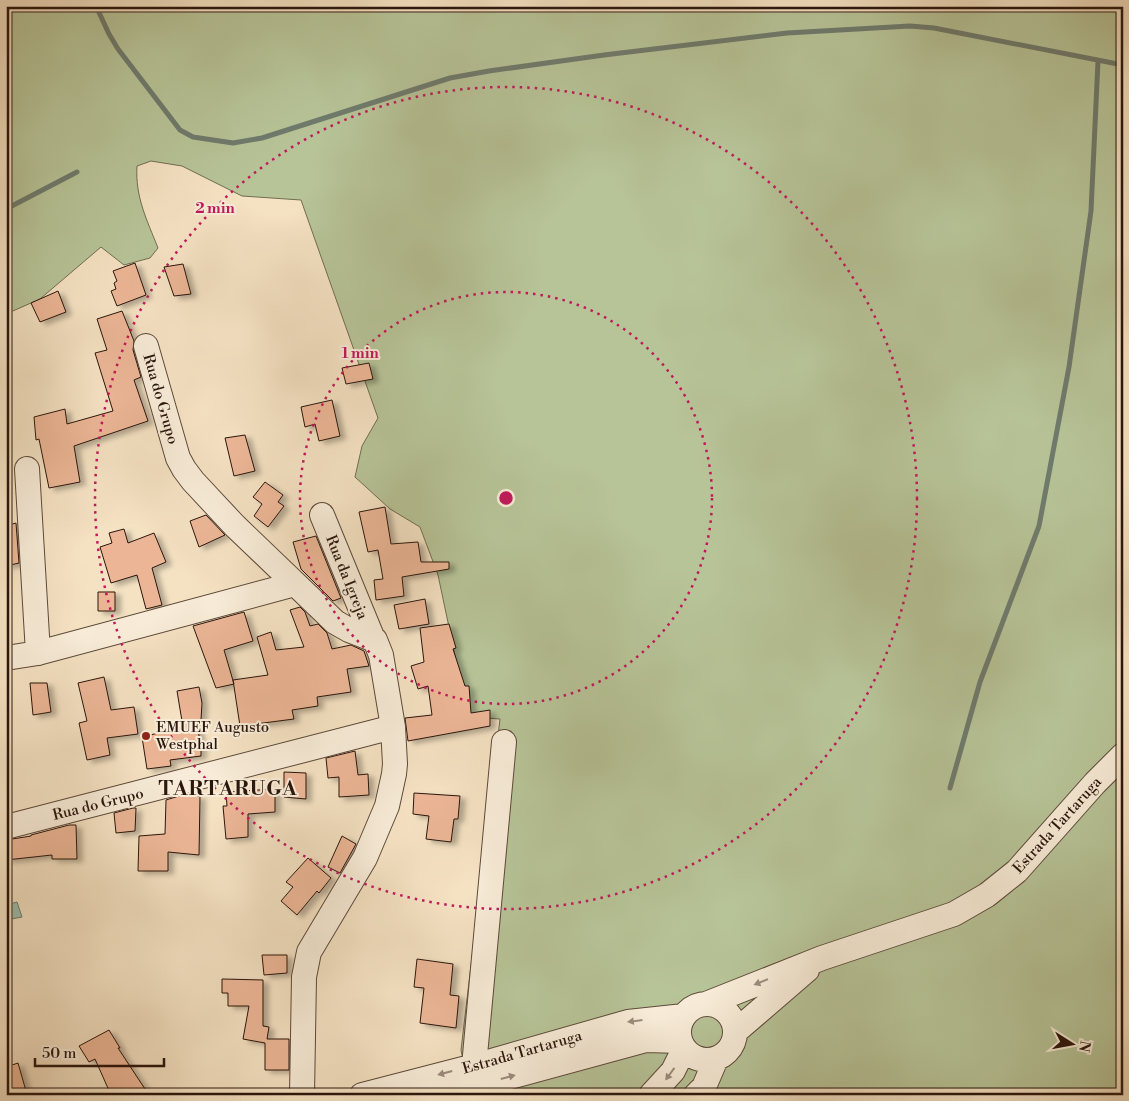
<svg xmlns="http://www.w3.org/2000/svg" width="1129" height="1101" viewBox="0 0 1129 1101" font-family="'Libre Bodoni',serif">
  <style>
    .green { fill: #b7c498; stroke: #706d52 }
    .water { fill: #9dbfad; stroke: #6f7b6d }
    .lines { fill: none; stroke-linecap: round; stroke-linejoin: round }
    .stream { stroke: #6f7b6d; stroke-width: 5 }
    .building { fill: #ecb696; stroke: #2a160d; filter: url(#shadow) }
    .minor-casing { stroke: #5d493a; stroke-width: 26 }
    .minor { stroke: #f8ecd8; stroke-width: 24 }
    .oneway { fill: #9b8c7d }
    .ring { fill: none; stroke: #c2185b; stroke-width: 2.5; stroke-dasharray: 2.5 5 }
    .poi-dot { fill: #8f2418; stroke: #f8ecd8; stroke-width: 2 }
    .labels { text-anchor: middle; stroke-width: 4; stroke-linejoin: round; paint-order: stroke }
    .street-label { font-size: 15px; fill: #2a160d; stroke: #f8ecd8 }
    .poi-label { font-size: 15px; fill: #2a160d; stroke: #f8ecd8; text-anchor: start }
    .district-label { font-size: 20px; font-weight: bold; letter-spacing: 1px; fill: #2a160d; stroke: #f8ecd8 }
    .centre { fill: #c2185b; stroke: #f8ecd8; stroke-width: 2.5 }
    .ring-label { font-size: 15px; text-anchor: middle; font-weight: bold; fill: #c2185b; stroke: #f8ecd8; stroke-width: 4; stroke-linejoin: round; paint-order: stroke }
  </style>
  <defs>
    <filter id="shadow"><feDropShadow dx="5.5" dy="3" stdDeviation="2.5" flood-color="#0004"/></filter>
  </defs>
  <rect width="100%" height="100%" fill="#f5e2c3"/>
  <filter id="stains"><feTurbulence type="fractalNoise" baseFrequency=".004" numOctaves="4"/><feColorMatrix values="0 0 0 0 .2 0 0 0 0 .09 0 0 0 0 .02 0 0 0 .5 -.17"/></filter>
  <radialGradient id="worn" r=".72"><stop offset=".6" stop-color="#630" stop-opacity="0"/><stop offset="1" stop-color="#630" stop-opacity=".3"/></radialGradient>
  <!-- green -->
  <path class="green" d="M6,6H1123V1095H470L461,1050L500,719L468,717L438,575L420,527L390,509L355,477L362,446L378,418L301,200L242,196L182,166L151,161L137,166C135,197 147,220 158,248L150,258L124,265L101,247L40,299L6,314Z"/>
  <!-- water -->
  <path class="water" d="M17,902L22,917L6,920V905Z"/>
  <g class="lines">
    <!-- stream -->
    <path class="stream" d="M96,6L109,34L118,49L180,130L193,137L233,143L262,138L450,78L489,71L604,55L787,33L910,26L934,28L1123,65
      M6,209L77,172
      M950,788L980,682L1039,526L1069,367L1091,211L1098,61"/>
  </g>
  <!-- building -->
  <path class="building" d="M135,263L146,295L117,306L111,291L116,289L114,283L117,281L113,271Z
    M183,264L191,294L174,296L164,267Z
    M58,291L66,312L40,322L31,303Z
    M122,311L134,341L133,350L141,377L134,380L148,421L74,446L80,482L49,488L39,439L36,440L34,417L65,409L67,424L113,411L95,353L107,350L97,319Z
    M369,363L373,379L346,384L342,368Z
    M332,400L340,436L319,441L315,424L305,427L301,407Z
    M245,435L255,471L234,476L225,438Z
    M265,482L283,495L278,502L284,506L268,527L254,516L262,504L253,497Z
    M385,507L391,544L418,542L421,562H449V569L402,577L404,596L376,600L374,580L383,579L378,550L368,552L359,512Z
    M206,515L225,535L199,547L190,521Z
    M16,523L19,563L6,566V526Z
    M124,529L128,543L154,533L166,562L152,568L162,605L146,609L137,575L111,583L100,547L112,543L109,533Z
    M316,536L341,598L333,601L301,569L293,542Z
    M98,592H115V611H98Z
    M425,599L429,624L399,629L394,605Z
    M300,607L305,612L310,626L318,624L327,633L332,649L351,645L364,651L369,666L347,669L351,692L317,697L318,706L292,710L294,719L240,726L233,680L268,675L257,637L271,632L276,650L304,647L290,610Z
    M244,612L253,641L224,650L234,684L216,688L193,626Z
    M449,624L456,648L453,649L465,686H469L471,713L490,710V726L408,741L405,718L432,715L428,686L418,689L411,666L424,662L420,628Z
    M104,677L111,710L134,707L138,734L107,738L110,755L87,760L79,723L87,721L78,683Z
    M30,683H47L51,712L33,715Z
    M199,687L202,703L201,720H196L201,746V756L170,760L171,766L147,769L142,737L183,727L177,691Z
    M355,751L358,775L368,774L369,795L339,797V777L328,778L326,758Z
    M284,772L306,773V799L284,797Z
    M275,789V812L248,814V837L226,839L223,806H227L226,792Z
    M414,793L460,796L458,819H454L451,842L426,839L429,816L413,814Z
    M179,796H200L199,855L168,852V871H138L139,836L165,834L166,800Z
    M133,808H136L135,831L116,833L114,813Z
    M69,825H76L77,859H52V855L6,860V840L31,836V835Z
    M342,836L356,844L340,873L328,867Z
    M308,858L331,878L319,893L317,891L297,915L281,901L293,887L286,882Z
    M262,955H287V973L264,975Z
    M417,959L453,964L450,995L459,996L456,1028L420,1023L424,988L414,987Z
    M222,979L263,980V1026L269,1027L267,1039H289V1070H265V1043L243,1039L249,1006H228V993H222Z
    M109,1030L120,1048H118L145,1089L133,1095H111L95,1059L89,1062L79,1046Z
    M18,1063L26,1091L16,1095H6V1067Z"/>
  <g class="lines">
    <defs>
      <path id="minor" d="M146,346L178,458L184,469L193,481L235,526L335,622L349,630L375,640L381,655L393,727L395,764L394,774L387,806L365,858L309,952L304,977L302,1095
        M27,469L38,653
        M322,515L373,639
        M6,658L38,653L295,584
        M6,827L393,727
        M706,1004L822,958L954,914L987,895L1017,871L1095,783L1123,755
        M679 1032a28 28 0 1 1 56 0a28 28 0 1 1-56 0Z
        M735,1032L807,970
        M474,1066L504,742
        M362,1095L474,1066L628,1022L684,1016
        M444,1095L646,1040L680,1041
        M651,1095L673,1071L684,1049
        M696,1095L704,1087L716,1059"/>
    </defs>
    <!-- minor casing -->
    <use href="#minor" class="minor-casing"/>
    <!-- minor -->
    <use href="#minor" class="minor"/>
  </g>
  <!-- one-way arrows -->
  <defs><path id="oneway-solid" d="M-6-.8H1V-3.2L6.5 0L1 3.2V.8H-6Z" transform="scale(1.25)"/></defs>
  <g class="oneway">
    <use href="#oneway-solid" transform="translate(761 982) rotate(158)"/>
    <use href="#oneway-solid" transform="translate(635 1021) rotate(173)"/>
    <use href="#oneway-solid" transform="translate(445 1073) rotate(165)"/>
    <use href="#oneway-solid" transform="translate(670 1074) rotate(126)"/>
    <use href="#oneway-solid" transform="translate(508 1077) rotate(-15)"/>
  </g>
  <!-- distance rings -->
  <g class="ring">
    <circle cx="506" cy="498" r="206"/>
    <circle cx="506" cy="498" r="411"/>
  </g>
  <!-- markers -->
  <circle class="poi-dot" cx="146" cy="736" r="5"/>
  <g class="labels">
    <!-- street labels -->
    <g class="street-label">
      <text transform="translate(161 399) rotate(74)" y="5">Rua do Grupo</text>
      <text transform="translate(347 577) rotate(68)" y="5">Rua da Igreja</text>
      <text transform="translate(98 804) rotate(-14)" y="5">Rua do Grupo</text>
      <text transform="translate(1057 825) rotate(-48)" y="5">Estrada Tartaruga</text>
      <text transform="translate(522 1052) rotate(-16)" y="5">Estrada Tartaruga</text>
    </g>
    <!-- poi labels -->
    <g class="poi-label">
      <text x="156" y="732">EMUEF Augusto<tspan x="156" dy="17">Westphal</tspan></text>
    </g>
    <!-- district labels -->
    <g class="district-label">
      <text x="228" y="795">TARTARUGA</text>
    </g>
  </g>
  <circle cx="506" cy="498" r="8" class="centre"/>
  <g class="ring-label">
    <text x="215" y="213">2 min</text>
    <text x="360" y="358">1 min</text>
  </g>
  <!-- margin -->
  <rect width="1129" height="1101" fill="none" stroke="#f5e2c3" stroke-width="25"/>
  <rect x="8" y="8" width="1114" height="1086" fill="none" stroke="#2a160d" stroke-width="2.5"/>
  <rect x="12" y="12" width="1104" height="1076" fill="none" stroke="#2a160d"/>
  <!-- north arrow -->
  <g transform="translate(1072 1044) rotate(101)" stroke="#f8ecd8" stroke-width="4" paint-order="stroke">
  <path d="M0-4L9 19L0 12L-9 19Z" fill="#2a160d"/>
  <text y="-8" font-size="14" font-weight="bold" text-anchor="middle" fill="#2a160d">N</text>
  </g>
  <!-- scale -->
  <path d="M35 1058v8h129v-8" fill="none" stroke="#2a160d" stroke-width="2.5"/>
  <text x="42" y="1058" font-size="15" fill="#2a160d" stroke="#f8ecd8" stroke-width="4" paint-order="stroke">50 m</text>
  <rect width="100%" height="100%" filter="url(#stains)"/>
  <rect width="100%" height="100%" fill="url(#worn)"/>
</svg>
